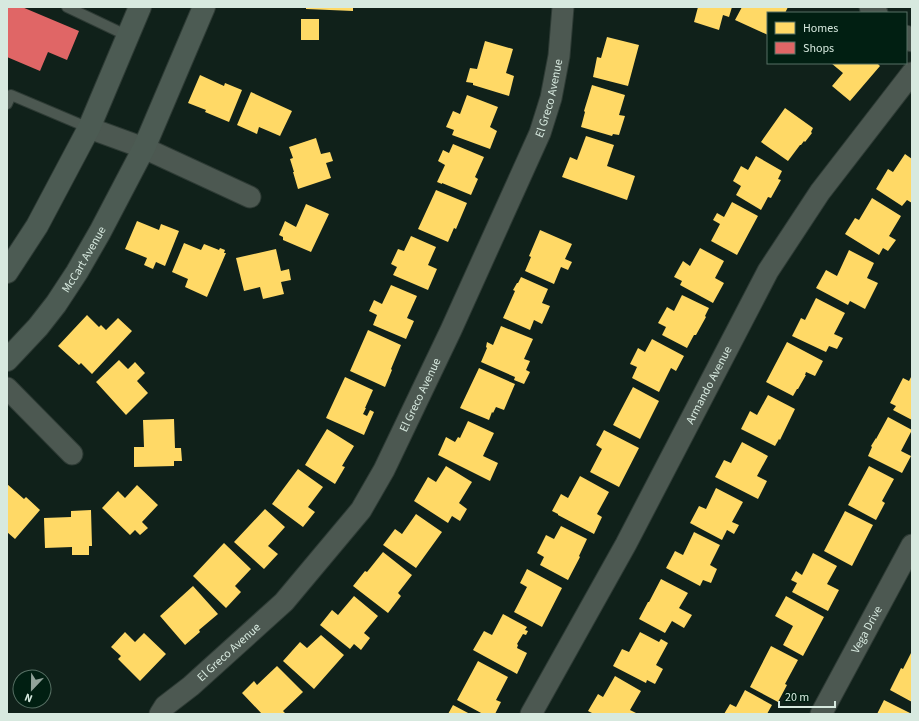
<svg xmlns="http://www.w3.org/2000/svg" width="919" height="721" viewBox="0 0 919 721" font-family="'Source Sans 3',sans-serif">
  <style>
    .homes { fill: #ffd966 }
    .shops { fill: #e06666 }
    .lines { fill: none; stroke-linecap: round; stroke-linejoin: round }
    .service-casing { stroke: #2e3b35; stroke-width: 12 }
    .minor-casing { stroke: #2e3b35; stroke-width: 23 }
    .secondary-casing { stroke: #2e3b35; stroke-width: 24 }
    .service { stroke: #4c5851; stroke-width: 10 }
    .minor { stroke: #4c5851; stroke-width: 21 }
    .secondary { stroke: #4c5b53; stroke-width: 22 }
    .labels { text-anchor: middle; stroke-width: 4; stroke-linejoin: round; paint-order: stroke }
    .street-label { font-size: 12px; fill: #d7e9df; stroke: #011f12 }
  </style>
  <rect width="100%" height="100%" fill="#10211a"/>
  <!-- homes -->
  <path class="homes" d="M306,7H353V11L306,9Z
    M698,7H732L729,17L723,15L719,30L694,22Z
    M742,7H788L785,13H768V35L735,20Z
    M301,19H319V40H301Z
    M607,37L639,45L628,86L593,77L597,57L601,58Z
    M485,41L513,49L506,73L514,76L509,96L473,85V83L466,82L470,68L477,69Z
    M831,63H877L880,66L850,101L832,86L843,73Z
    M200,75L224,86L225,83L242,90L229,122L205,112L206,110L188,103Z
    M592,85L625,95L619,115L625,116L619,135L613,134L612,136L581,127L585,112L584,111Z
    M251,92L292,111L280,136L259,127L257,134L237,125Z
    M467,95L498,107L490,127L497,131L490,149L452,135L454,130L446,127L453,111L460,114Z
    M785,108L813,128L811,132L812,133L805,142L804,141L801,145H800L788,161L761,142Z
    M586,136L614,145L607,166L635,176L627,200L562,177L570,157L577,160Z
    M316,138L321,154L330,152L333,161L326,163L331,178L298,189L293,172H294L290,159L293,158L289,147Z
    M453,144L484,157L475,177L478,179L471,195L442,183V184L437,182L445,165L438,161L443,150L449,153Z
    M905,154L912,159V203L907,200L902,206L876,189L888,169L893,172Z
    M756,156L782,171L778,179L781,180L771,198L768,197L761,210L736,195L741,186L733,181L741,166L748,170Z
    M436,190L467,203L456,229L454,228L448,242L418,229Z
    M872,198L901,216L889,236L896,240L888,251L883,248L879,255L845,234L855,218L859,220Z
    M732,202L758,216L737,255L711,241L720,224L713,220L717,213L724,217Z
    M306,204L329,214L311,252L283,240V237L279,235L285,221L296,227Z
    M137,221L159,230L161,224L179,231L165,266L156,262L153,269L144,265L147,258L125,249Z
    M540,230L572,244L565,259L572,262L568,270L561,267L554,284L525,271L531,257L529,256Z
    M411,236L436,247L428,265L437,269L428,290L393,275L397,267L391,264L398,249L404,251Z
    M184,243L201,250L204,244L219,250L220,248L225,250L224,253H226L207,297L185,287L188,279L172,272Z
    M700,248L724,261L715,278L724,283L713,303L680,285L682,281L674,277L683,261L690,266Z
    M276,249L281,271L289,269L291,280L281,282L284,294L263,299L260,287L244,291L236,258Z
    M849,250L874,263L867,278L878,283L865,309L850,301L848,305L816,288L826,270L837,276Z
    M521,277L548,289L542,303L550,306L542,324L534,320L530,330L503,318L515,291L513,290L517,283H518Z
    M391,285L417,296L407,318L414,321L406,339L373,325L377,315L369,311L374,300L382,304Z
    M682,295L709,308L705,316L706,317L696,335H694L687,348L662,335L666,327L658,323L667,307L674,311Z
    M816,298L845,313L834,334L843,338L837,349L829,346L826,352L792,336L801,318L805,320Z
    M87,315L99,327L101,325L106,330L118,318L132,331L92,374L81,363L79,365L58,346Z
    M501,326L533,339L524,359L530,361L526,370L530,372L524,384L514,380L515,377L481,362L487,348L486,347L487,342L493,345Z
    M368,330L401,345L391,369L392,370L385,387L350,371Z
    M652,339L684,356L676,371L671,368L659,392L632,378L637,367L630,364L638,348L645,352Z
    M787,342L823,361L815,376L806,372L805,375H806L798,389H797L793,396L766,382Z
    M119,360L128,369L135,362L145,373L137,381L148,393L126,415L96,382Z
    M479,368L515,384L504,410L496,407L493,413L492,412L489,420L460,408Z
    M912,375V420L893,410L896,406L890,403L903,378L909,381Z
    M345,377L373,390L365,408H366L363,414L367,416L370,410L374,412L364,435L326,418Z
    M633,387L659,401L640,439L613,425Z
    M768,395L795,409L780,440L779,439L775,446L741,429L750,411L757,415Z
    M888,417L912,430L901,451L911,456L902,473L868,456L872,447L871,446L876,438V439Z
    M174,419L175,448H181L182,461H174V466L134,467V447H144L143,420Z
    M468,421L494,433L483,456L498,463L490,481L438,455L446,437L455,442L458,437L460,438Z
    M327,429L354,446L342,466L345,467L335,484L305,465Z
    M604,430L639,448L619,487L590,472L602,449L596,445Z
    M742,442L768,456L757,476L767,481L758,499L715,477L724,460L731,463Z
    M446,466L472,482L459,503L467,509L460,521L452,516L448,523L414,501L428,477L436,482Z
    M869,466L894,479L882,501L885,503L876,520L848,505Z
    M298,469L323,487L308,507L315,512L303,527L272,504Z
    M580,476L609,492L597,514L602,517L594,534L558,515V514L552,511L561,494L568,498Z
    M7,484L24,499L26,497L40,510L15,539L7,532Z
    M137,485L158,505L142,522L148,528L140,535L135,530L130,535L102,508L118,491L125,498Z
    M716,488L743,502L732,522L739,525L734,534L727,530L722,540L690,523L699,506L706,509Z
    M265,509L285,527L268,546L278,554L264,569L234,542Z
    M91,510L92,546H89V555H72V547L45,548L44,518L71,517V511Z
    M845,511L873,525L852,566L824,551Z
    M416,514L442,532L416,568L383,545L395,529L402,534Z
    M561,526L587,539L579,556L580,557L568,580L540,565L544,557L537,553L546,535L554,539Z
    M694,532L720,545L710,565L717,569L711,583L703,580L700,586L666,568L675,551L683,555Z
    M224,543L251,569L235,586L241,592L226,608L193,576Z
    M383,552L412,575L398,593L401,596L388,613L353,586L365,571L367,572Z
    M813,553L837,566L827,584L839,590L828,611L792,592L797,583L791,580L796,571L802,575Z
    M527,569L562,588L542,627L514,612L527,587L520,583Z
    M661,579L688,593L679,608L692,615L684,628L672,621L665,633L639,619L648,602H649Z
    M193,586L218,614L199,630L200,632L185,645L160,616Z
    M354,596L378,616L364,633L370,638L361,650L354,644L350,649L320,625L332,610L338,615Z
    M786,596L824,617L803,656L783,645L793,626L775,616Z
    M503,614L527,627L525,630L528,631L526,635L523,634L517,644L518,645L517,648L527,653L517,674L473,650L484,631L492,635Z
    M125,632L135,642L144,633L166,654L140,681L118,659L121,656L111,647Z
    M640,632L659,642L661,639L668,643L656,665L663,669L655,684L647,680L646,683L613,666L622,649L629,652Z
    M321,635L344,655L314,689L283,661L300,642L307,648Z
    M771,646L798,660L785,684L787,685L778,702L750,687Z
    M912,651V702L890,690L901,668L903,669Z
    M478,661L508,677L496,700L501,702L495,714H483L457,700Z
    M277,666L303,692L283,711L286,714H262L242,693L254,681L257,685Z
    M615,676L641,691L630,710L638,714H594L588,711L598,694L603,697Z
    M745,690L772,705L767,714H724L730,704L736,707Z
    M884,700L912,714H877Z
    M453,705L470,714H448Z"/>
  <!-- shops -->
  <path class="shops" d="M7,7H22L79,31L67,60L48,52L40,71L7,57Z"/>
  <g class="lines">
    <defs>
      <path id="service" d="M67,7L128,36
        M7,104L11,95L89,128"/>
      <g id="minor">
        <path d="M870,7L877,13"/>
        <path d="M906,36L912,41"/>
        <path d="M89,128L144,148L250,197"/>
        <path d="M7,388L72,454"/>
        <path id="s1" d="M160,714L165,706L191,686L284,602L361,510L384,470L451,330L540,133L551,98L559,56L563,7"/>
        <path id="s2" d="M531,714L626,544L768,271L820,192L912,73"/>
        <path id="s3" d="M821,714L912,545"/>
      </g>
      <g id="secondary">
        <path d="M7,272L37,226L89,128L140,7"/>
        <path id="s4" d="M7,360L38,327L56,304L77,272L100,232L144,148L204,7"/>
      </g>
    </defs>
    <!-- service casing -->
    <use href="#service" class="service-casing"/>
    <!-- minor casing -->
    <use href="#minor" class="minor-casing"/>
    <!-- secondary casing -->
    <use href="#secondary" class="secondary-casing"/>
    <!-- service -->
    <use href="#service" class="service"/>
    <!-- minor -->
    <use href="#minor" class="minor"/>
    <!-- secondary -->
    <use href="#secondary" class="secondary"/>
  </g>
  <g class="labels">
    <!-- street labels -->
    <g class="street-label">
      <text dy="4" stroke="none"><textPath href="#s1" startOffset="741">El Greco Avenue</textPath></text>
      <text dy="4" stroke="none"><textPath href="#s4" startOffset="127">McCart Avenue</textPath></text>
      <text dy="4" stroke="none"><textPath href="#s2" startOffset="374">Armando Avenue</textPath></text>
      <text dy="4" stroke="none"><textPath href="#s1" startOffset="417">El Greco Avenue</textPath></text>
      <text dy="4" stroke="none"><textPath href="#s3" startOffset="96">Vega Drive</textPath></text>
      <text dy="4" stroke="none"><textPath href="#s1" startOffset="93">El Greco Avenue</textPath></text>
    </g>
  </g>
  <!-- border -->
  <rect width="919" height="721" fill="none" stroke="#d7e9df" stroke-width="16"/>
  <!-- legend -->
  <rect x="767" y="12" width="140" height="52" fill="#011f12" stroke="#577064"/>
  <rect x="775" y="22" width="20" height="12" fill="#ffd966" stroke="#577064"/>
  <text x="803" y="32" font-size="12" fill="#d7e9df">Homes</text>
  <rect x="775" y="42" width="20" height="12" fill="#e06666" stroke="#577064"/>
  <text x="803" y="52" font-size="12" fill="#d7e9df">Shops</text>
  <!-- north arrow -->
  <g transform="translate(32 689) rotate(202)"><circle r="19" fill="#011f12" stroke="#577064"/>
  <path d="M0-3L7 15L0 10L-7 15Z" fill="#91a39a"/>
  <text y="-6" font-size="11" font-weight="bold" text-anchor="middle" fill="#d7e9df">N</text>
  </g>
  <!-- scale -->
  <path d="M779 701v6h56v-6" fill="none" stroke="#d7e9df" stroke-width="2"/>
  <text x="785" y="701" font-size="12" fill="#d7e9df" stroke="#011f12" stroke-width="3" paint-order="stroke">20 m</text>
</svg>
